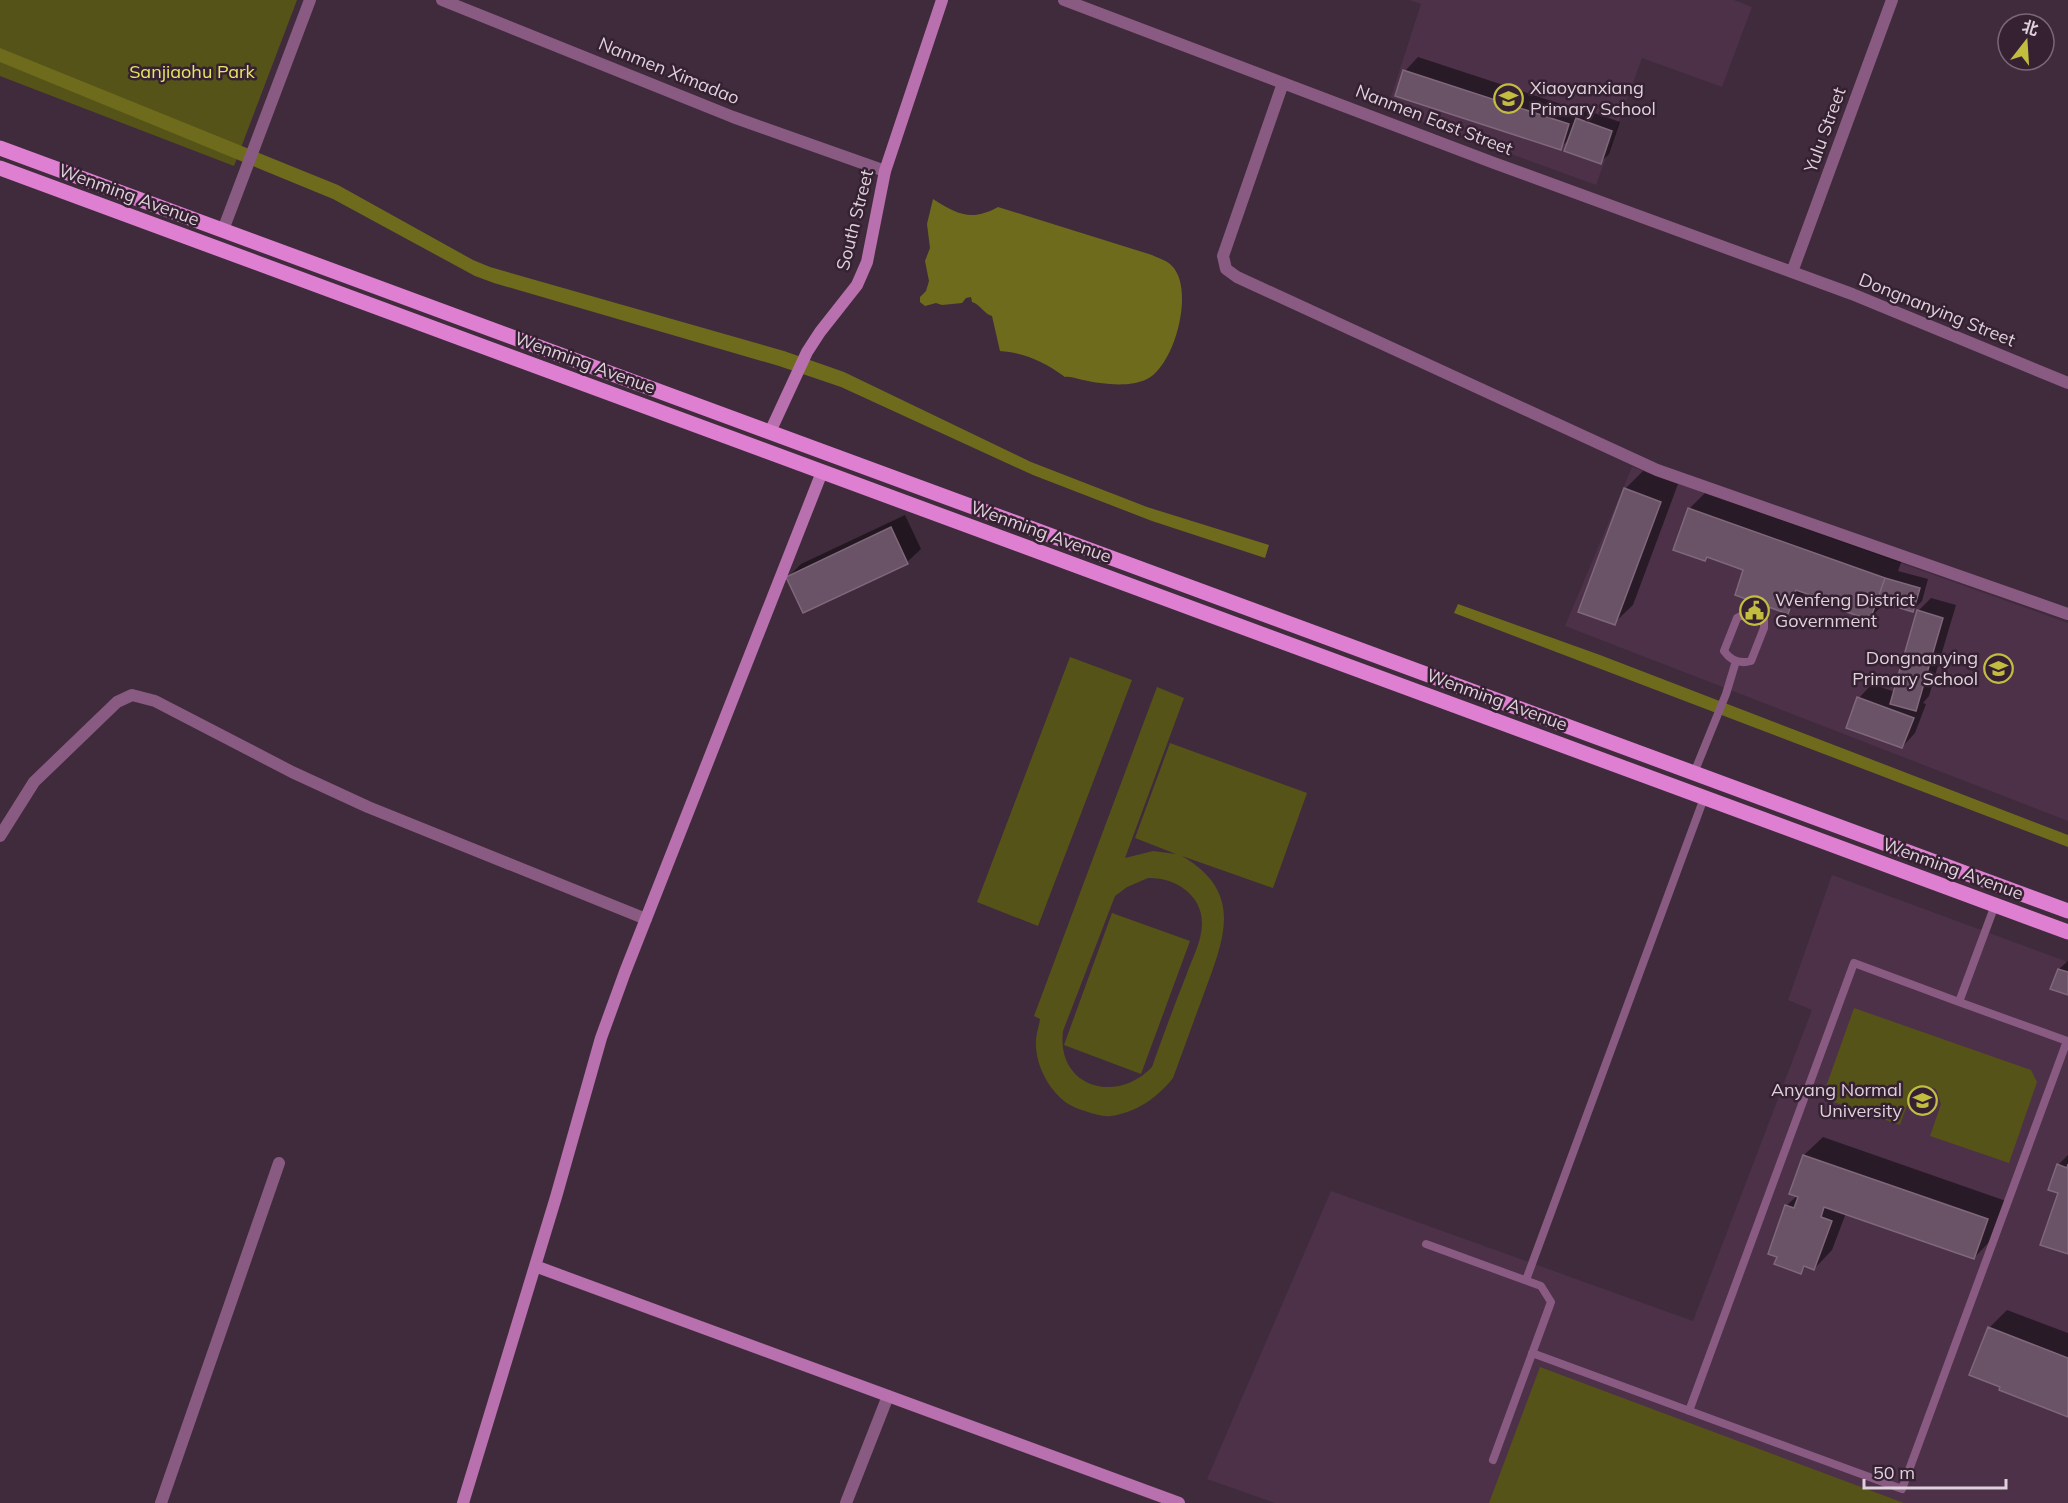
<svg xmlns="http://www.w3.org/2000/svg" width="2068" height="1503" viewBox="0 0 2068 1503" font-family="Mulish,'Noto Sans SC',sans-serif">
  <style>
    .built { fill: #4c3148 }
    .green { fill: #565318; fill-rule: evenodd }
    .water { fill: #6e6b1d }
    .shadow { fill: #0007 }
    .building { fill: #6a5366; stroke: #80677b; stroke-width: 1.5 }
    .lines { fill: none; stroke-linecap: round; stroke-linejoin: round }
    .lane { stroke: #8a5b82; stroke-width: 8 }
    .street { stroke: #8a5b82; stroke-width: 12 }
    .secondary { stroke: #b970ae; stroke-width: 12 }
    .primary { stroke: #de7fd1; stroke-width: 15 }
    .labels { text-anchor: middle; stroke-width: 5; stroke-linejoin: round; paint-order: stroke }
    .street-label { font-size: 18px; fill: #dfd1dc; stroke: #352132 }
    .park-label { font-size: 18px; fill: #e9e461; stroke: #352132 }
    .poi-label { font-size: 18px; fill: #dfd1dc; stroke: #352132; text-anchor: start }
  </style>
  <rect width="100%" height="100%" fill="#402b3c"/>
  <!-- built -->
  <path class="built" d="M1409,0H1734L1752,7L1722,87L1642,58L1596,185L1387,109L1421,4Z
    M1632,467L2068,623V821L1565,626Z
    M1832,875L2068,962V1503H1275L1207,1479L1331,1191L1693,1321L1812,1010L1788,1000Z"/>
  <!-- green -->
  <path class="green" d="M0,0H297L234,166L0,76Z
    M1070,657L1132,680L1038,926L977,902Z
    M1157,687L1184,698L1125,858L1153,851L1176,854L1135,838L1170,743L1307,793L1273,888L1182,856C1245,893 1224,939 1203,996C1193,1023 1183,1051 1173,1078C1157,1098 1137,1112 1111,1116C1104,1117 1094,1114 1088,1112C1082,1110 1075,1108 1070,1105C1050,1093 1035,1065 1036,1042C1036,1034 1039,1026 1040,1019L1034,1016ZM1148,878C1174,877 1202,894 1202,923C1202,941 1192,959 1186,976C1174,1006 1163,1036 1152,1067C1116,1105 1056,1087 1063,1031L1115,896L1127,887Z
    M1112,913L1190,941L1141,1074L1064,1045Z
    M1854,1008L2031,1070L2037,1082L2009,1163L1930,1136L1941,1104L1936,1089L1924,1085L1911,1094L1900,1125L1822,1098Z
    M1540,1367L1904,1503H1489Z"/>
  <!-- water -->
  <path class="water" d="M0,48L338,185L473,260L490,267L784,351L844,372L1031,462L1147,507L1269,545L1265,558L1152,521L1033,475L841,387L779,366L494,283L475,276L333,199L0,62Z
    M933,199C957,214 971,222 998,207L1152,255C1158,258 1168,261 1172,266C1195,289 1175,365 1147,379C1129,388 1102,384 1083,380C1076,379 1072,376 1065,377C1044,362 1026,353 1000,351L992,316C983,313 981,305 972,302L971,297L966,298L962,303L942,305L936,303L925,306L920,302V297L926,291L929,281L925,261L930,248L927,224Z
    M1458,604L1600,655L2068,835V847L1454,613Z"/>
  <!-- shadow -->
  <path class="shadow" d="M1418,57L1582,111L1580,116L1586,110L1620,122L1609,154L1600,163L1570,138L1560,148L1405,71Z
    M1643,471L1678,484L1633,605L1614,623L1625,489Z
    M1708,490L1902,560L1898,571L1928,579L1922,601L1913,610L1886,602L1870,618L1844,606L1806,592L1787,612L1745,569L1708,556L1705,560L1689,509Z
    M905,515L921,549L907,562L804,611L788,577L801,564Z
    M1931,598L1956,605L1929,696L1923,703L1926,704L1915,733L1902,747L1859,698L1872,684L1895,692L1918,611Z
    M2068,961V994L2052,988L2059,969Z
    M1823,1137L2006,1201L1992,1239L1974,1258L1846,1213L1832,1250L1814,1269L1807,1266L1801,1272L1786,1206L1797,1196L1791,1193L1804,1155Z
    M2068,1155V1253L2058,1165Z
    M2007,1310L2068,1333V1415L2002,1386L1989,1328Z"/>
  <!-- building -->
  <path class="building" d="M1403,70L1569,124L1561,150L1395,96Z
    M1576,118L1612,131L1601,164L1564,151Z
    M1624,488L1661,502L1615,625L1578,612Z
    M1688,508L1885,578L1870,620L1841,610L1842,606L1796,590L1788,614L1735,595L1743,570L1707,557L1705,561L1673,550Z
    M891,527L908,564L803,613L786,577Z
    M1885,578L1920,588L1913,612L1877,601Z
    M1917,610L1943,618L1916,711L1890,704Z
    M1857,697L1914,718L1902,748L1846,728Z
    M2058,969L2068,972V995L2050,989Z
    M1803,1155L1988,1219L1974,1259L1824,1207L1821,1217L1832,1221L1814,1270L1804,1266L1801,1274L1774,1264L1777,1257L1768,1254L1785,1205L1794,1208L1798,1197L1789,1194Z
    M2057,1164L2067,1168L2068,1164V1254L2040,1245L2058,1193L2048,1190Z
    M1988,1327L2068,1358V1417L1999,1390L2000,1387L1969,1375Z"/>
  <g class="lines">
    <!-- lane -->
    <path class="lane" d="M1752,612L1764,620V628L1751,661C1740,664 1731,661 1724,651L1737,618L1746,613Z
      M1694,773L1726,694L1736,661
      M1426,1244L1541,1286L1551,1302L1493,1460
      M1526,1280L1704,798
      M1532,1353L1902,1489L2067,1041L1959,1002
      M1689,1411L1854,963L1959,1002L1995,905"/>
    <!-- street -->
    <path class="street" d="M442,0L733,117L885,171
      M1064,0L1494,163L1852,294L2068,383
      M1283,83L1223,256L1226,269L1237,277L1657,470L2068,614
      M223,230L310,0
      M1792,272L1892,0
      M0,836L34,782L117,702L132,695L155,701L292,772L368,807L646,919
      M161,1503L279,1163
      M846,1503L888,1396"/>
    <!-- secondary -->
    <path class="secondary" d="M770,432L807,352L820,332L857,285L867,262L885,171L942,0
      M535,1266L1179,1503
      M463,1503L556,1197L601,1038L625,972L822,472"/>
    <!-- primary -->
    <path class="primary" d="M0,148L2068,911
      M0,168L2068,932"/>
  </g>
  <!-- icons -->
  <defs>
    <symbol id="school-ring" viewBox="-11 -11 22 22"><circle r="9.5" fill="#352132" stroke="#c2bd3f" stroke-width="1.5"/><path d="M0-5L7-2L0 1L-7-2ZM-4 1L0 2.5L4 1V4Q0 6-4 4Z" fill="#c2bd3f"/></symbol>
    <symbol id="civic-ring" viewBox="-11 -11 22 22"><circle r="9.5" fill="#352132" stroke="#c2bd3f" stroke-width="1.5"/><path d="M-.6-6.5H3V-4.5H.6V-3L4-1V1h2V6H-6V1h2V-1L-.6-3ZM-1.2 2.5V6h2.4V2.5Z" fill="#c2bd3f"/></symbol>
    <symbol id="university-ring" viewBox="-11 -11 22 22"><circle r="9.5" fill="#352132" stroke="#c2bd3f" stroke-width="1.5"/><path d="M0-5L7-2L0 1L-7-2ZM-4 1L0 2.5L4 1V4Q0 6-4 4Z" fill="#c2bd3f"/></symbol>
  </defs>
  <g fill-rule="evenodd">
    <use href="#school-ring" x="1492" y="82" width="33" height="33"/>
    <use href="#civic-ring" x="1738" y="594" width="33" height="33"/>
    <use href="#school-ring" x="1982" y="652" width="33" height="33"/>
    <use href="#university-ring" x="1906" y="1084" width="33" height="33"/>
  </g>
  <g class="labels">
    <!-- street labels -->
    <g class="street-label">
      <text transform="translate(669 71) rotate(22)" y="6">Nanmen Ximadao</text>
      <text transform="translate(1434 120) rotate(21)" y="6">Nanmen East Street</text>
      <text transform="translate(1825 130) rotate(-70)" y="6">Yulu Street</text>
      <text transform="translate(129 195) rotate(20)" y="6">Wenming Avenue</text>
      <text transform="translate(855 220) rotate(-76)" y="6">South Street</text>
      <text transform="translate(1937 310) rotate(22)" y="6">Dongnanying Street</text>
      <text transform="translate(585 363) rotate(20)" y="6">Wenming Avenue</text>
      <text transform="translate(1041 532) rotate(20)" y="6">Wenming Avenue</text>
      <text transform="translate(1497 700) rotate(20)" y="6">Wenming Avenue</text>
      <text transform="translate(1953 869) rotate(20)" y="6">Wenming Avenue</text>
    </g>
    <!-- park labels -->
    <g class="park-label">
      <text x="192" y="78">Sanjiaohu Park</text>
    </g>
    <!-- poi labels -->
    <g class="poi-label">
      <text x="1530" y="94">Xiaoyanxiang<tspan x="1530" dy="21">Primary School</tspan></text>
      <text x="1775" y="606">Wenfeng District<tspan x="1775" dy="21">Government</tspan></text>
      <text x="1978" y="664" text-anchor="end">Dongnanying<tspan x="1978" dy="21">Primary School</tspan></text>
      <text x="1902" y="1096" text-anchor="end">Anyang Normal<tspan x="1902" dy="21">University</tspan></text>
    </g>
  </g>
  <!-- north arrow -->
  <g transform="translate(2026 42) rotate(17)"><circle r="28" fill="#352132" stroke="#796776" stroke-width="1.5"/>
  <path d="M0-4.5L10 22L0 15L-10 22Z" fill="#c2bd3f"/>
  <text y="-9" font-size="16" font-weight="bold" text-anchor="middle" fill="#dfd1dc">北</text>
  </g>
  <!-- scale -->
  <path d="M1864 1479v9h142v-9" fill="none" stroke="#dfd1dc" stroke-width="3"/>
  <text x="1873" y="1479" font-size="18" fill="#dfd1dc" stroke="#352132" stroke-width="4.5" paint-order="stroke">50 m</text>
</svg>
